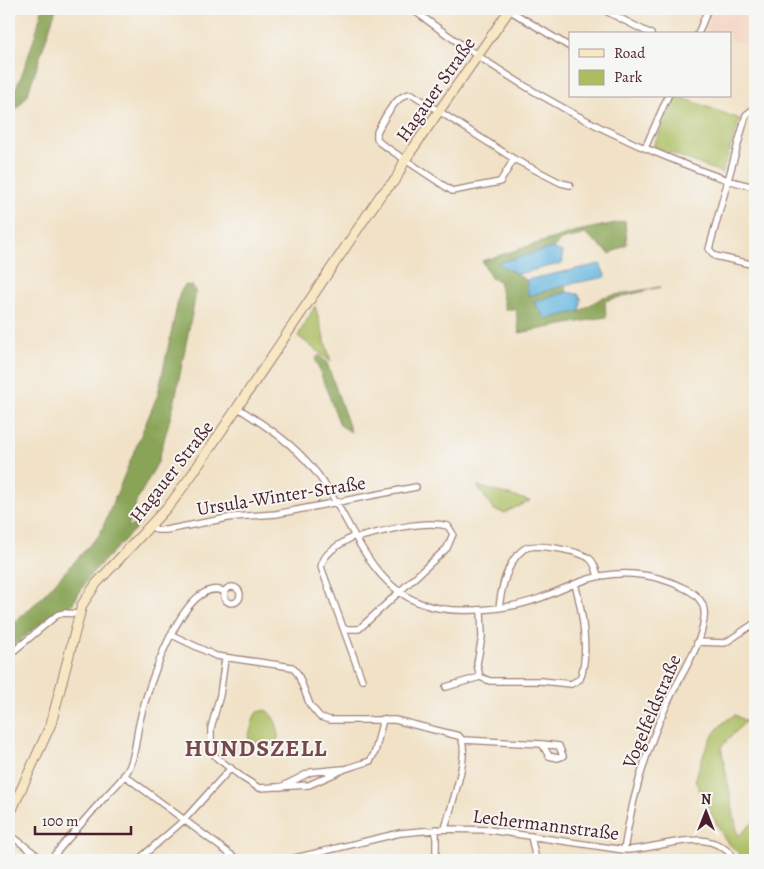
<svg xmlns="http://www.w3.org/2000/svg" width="764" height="869" viewBox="0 0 764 869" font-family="Alegreya,serif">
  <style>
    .built { fill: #f4d3c1 }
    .green { fill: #acbd60; stroke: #7b6e46 }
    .forest { fill: #89a456; stroke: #6a6240 }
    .water { fill: #64b6df; stroke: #576a85 }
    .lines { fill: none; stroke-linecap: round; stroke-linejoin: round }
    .street-casing { stroke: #9e8079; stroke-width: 8 }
    .secondary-casing { stroke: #9e8079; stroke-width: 11 }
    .street { stroke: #fff; stroke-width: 5.5 }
    .secondary { stroke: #f8e7c3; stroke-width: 9 }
    .labels { text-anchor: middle; stroke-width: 4; stroke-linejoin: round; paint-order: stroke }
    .street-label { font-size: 19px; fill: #4a1f2b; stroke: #f6f6f2 }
    .district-label { font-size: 24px; font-weight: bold; letter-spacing: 1px; fill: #77494d; stroke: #f6f6f2 }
  </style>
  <rect width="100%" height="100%" fill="#f6f6f2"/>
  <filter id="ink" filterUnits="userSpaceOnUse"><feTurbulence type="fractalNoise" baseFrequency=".02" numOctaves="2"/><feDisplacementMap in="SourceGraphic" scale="10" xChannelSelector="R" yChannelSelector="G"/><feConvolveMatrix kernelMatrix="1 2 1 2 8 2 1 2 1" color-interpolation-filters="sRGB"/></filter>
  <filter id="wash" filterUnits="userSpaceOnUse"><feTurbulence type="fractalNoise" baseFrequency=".0096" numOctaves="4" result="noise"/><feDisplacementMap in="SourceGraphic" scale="20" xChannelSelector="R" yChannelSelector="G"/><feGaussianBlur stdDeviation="1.12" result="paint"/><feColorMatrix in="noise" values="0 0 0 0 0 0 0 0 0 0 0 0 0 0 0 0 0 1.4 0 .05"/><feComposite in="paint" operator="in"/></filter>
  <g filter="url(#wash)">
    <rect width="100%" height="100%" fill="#f1e2c7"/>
    <!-- built -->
    <path class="built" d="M715,9H755V47L730,39V34H715L706,30Z"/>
    <!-- green -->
    <path class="green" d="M678,96L740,119L722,173L653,146Z
      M315,306L331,362L298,336Z
      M477,486L530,501L504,513L494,510Z
      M266,710C277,719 281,731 276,745L267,748L250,744L248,735C253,727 251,720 257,712Z
      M735,715L746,721L721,747L738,836L755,821V860L741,856L725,840L695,781C703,756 709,728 735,715Z"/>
    <!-- forest -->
    <path class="forest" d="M42,9H56L27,96L9,118C9,96 15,93 22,74C30,52 37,31 42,9Z
      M625,221L627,244L610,254L586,234L561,240L553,248L498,263L526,280L530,295L565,285L567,292L534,302L580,311L603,297L660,287L605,301L606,317L519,333L516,309H505L499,281L491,278L482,261L573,232Z
      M185,285L193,286L196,293L175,400L158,462L137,500L128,527L142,522L91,574L70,608L56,611L9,649V627L38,601L100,534L158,394L180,292Z
      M319,355L327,363L351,432L340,425L315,359Z"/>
    <!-- water -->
    <path class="water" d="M553,248L562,252L563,263L518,274L497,263Z
      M600,264L606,277L565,285L529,296L526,280Z
      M567,292L578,294L581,298L580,311L546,319L534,302Z"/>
  </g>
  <g filter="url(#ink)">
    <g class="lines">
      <defs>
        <path id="street" d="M412,9C492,69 575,121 669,158C697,169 725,181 755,187
          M602,9L651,34
          M509,10L570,47
          M698,34L708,9
          M755,108L746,115L709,249L715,256L755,265
          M645,148L668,96
          M514,159L500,182L452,191L380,143L377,138V132C383,120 397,92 412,94L514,159L561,183L570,185
          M238,408C266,426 294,444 315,471C350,513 364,581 420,603C448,614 482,611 511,606C535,602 555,592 577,583C613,569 652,571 686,589C698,595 706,604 704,618C701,648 680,675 668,702C646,749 632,798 624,850
          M151,526L157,530H166L233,517L276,514L416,487
          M354,536C341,544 324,551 321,567L362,680
          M224 595a8 8 0 1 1 16 0a8 8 0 1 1-16 0Z
          M499,608C501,590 507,561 524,549C534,542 580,551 590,559C595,563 596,570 598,576
          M481,610L482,637L477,664L480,677L490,681H541L571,684L580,679C590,654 582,609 575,584
          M344,629H359L447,548L453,534L448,526C422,519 381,532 356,538
          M172,635L216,656L292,667L298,674L310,705L320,717L330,720H395L459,736C473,748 449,811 445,829
          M697,642L725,643L755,623
          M9,655L57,615L64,613L79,614
          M225,659L220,695L211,728V750L217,758L243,778L259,788L309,785L345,769L370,761L375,752L383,719
          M446,687L480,677
          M463,740L542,744L549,756L558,758L563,756L559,746L542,744
          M124,775L238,860
          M281,787L311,772L343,769
          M436,829V860
          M9,834L43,860
          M531,836L536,860
          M50,860C68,839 86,818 105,797C113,788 124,779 129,768C136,754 136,735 140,720C146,693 184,571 225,592
          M138,860L184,820L231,768
          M287,860L400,833L445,829L489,830L624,850C663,850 707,822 736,860"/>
        <path id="secondary" d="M9,816L51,724L82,605L96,584L172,502L191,476L380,196L396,179L405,160L510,9"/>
      </defs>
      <!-- street casing -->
      <use href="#street" class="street-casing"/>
      <!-- secondary casing -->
      <use href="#secondary" class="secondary-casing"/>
      <!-- street -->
      <use href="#street" class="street"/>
      <!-- secondary -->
      <use href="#secondary" class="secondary"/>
    </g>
  </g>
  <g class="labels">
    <!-- street labels -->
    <g class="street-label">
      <text transform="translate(435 89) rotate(-55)" y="7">Hagauer Straße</text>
      <text transform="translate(171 471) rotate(-52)" y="7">Hagauer Straße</text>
      <text transform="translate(281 495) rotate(-9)" y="7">Ursula-Winter-Straße</text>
      <text transform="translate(651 711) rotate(-67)" y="7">Vogelfeldstraße</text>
      <text transform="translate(546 824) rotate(7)" y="7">Lechermannstraße</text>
    </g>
    <!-- district labels -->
    <g class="district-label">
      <text x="256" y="756">HUNDSZELL</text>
    </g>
  </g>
  <!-- margin -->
  <rect width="764" height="869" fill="none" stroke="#f6f6f2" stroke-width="30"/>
  <!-- legend -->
  <rect x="569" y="32" width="162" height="65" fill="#f6f6f2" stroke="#b1a0a2"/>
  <rect x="579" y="49" width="25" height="8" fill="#f8e7c3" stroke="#b1a0a2"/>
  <text x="614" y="58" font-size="15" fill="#4a1f2b">Road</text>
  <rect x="579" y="70" width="25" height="15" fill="#acbd60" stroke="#b1a0a2"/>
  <text x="614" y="82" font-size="15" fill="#4a1f2b">Park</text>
  <!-- north arrow -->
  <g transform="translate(706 812)" stroke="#f6f6f2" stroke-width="4" paint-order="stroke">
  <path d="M0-4L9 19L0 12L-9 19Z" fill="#4a1f2b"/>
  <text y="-8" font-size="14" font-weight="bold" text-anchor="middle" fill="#4a1f2b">N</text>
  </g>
  <!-- scale -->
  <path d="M35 826v8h96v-8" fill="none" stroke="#4a1f2b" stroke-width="2.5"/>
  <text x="42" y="826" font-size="15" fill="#4a1f2b" stroke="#f6f6f2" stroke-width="4" paint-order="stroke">100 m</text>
</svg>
